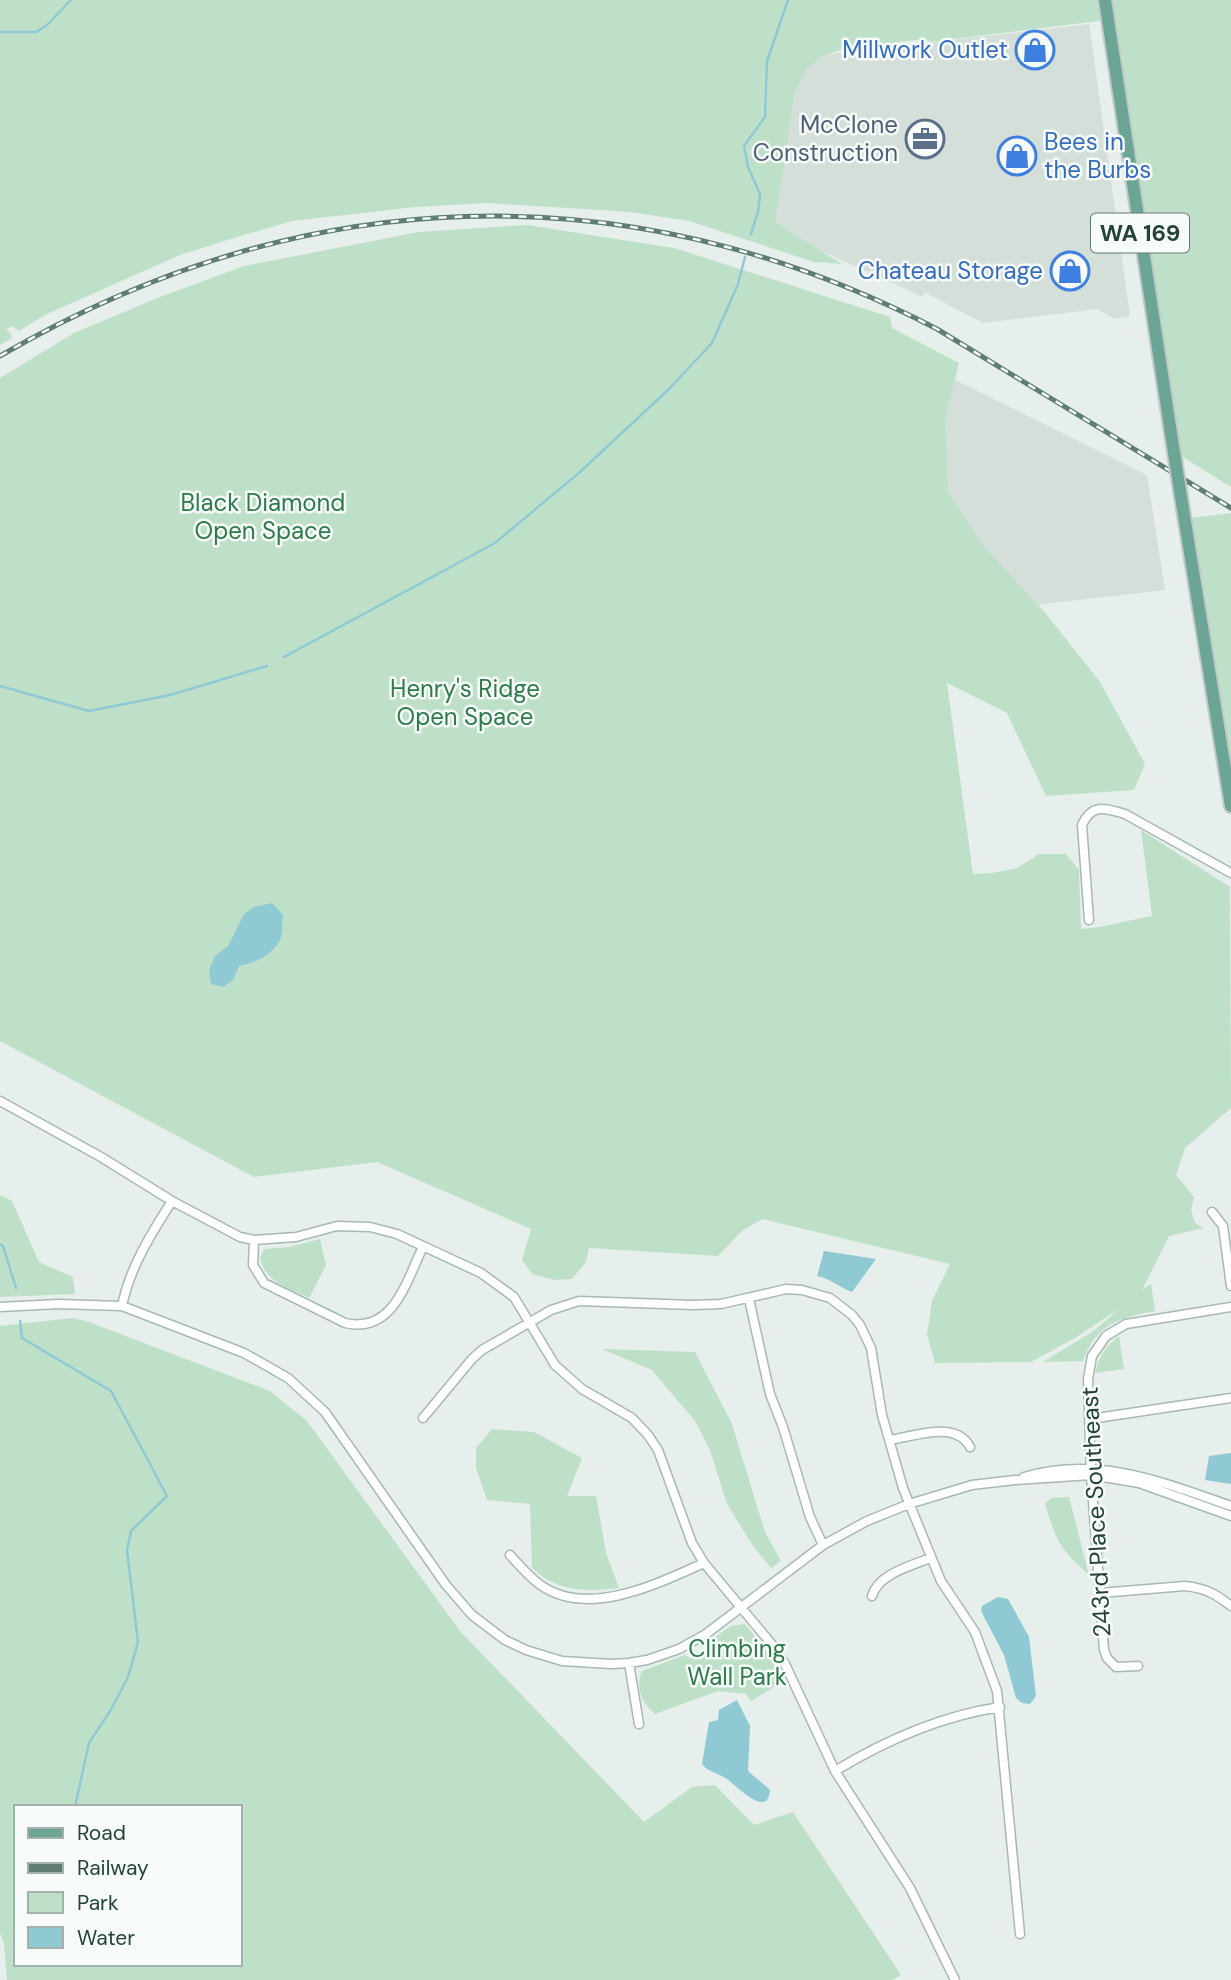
<svg xmlns="http://www.w3.org/2000/svg" width="1231" height="1980" viewBox="0 0 1231 1980" font-family="'DM Sans',sans-serif">
  <style>
    .built { fill: #d4dfda }
    .green { fill: #bfe0c8; fill-rule: evenodd }
    .water { fill: #8ec9d4 }
    .lines { fill: none; stroke-linecap: round; stroke-linejoin: round }
    .stream { stroke: #8ec9d4; stroke-width: 2.5 }
    .street-casing { stroke: #a8b8b2; stroke-width: 11 }
    .primary-casing { stroke: #c2cac8; stroke-width: 16 }
    .street { stroke: #fff; stroke-width: 8 }
    .primary { stroke: #6aa596; stroke-width: 12 }
    .rail-casing { stroke: #5f7d75; stroke-width: 5 }
    .rail { stroke: #f7fbf9; stroke-width: 2.5; stroke-dasharray: 8; stroke-linecap: butt }
    .primary-bridge-casing { stroke: #c2cac8; stroke-width: 16; stroke-linecap: butt }
    .primary-bridge { stroke: #6aa596; stroke-width: 12 }
    .labels { text-anchor: middle; stroke-width: 5; stroke-linejoin: round; paint-order: stroke }
    .shield { fill: #f7fbf9; stroke: #637a73; stroke-width: 2 }
    .shield-label { font-size: 23px; font-weight: bold; fill: #24423a }
    .shop-label { font-size: 24px; fill: #366cbe; stroke: #f7fbf9; text-anchor: end }
    .service-label { font-size: 24px; fill: #4e5e75; stroke: #f7fbf9; text-anchor: end }
    .park-label { font-size: 24px; fill: #2d7a4b; stroke: #f7fbf9 }
    .street-label { font-size: 24px; fill: #24423a; stroke: #f7fbf9 }
  </style>
  <rect width="100%" height="100%" fill="#e6efeb"/>
  <!-- built -->
  <path class="built" d="M1089,24L1130,316L1114,319L1097,309L983,323L924,292L923,297L771,228L797,85L808,67L822,55Z
    M927,366L1147,475L1165,590L941,616Z"/>
  <!-- green -->
  <path class="green" d="M0,0H1231V487L1181,456L1114,19L930,42L925,39L848,48L822,56L806,70L795,92L775,222L842,264L814,262L689,221L630,212L488,203L415,207L292,221L234,238L180,255L45,315L19,331L12,326L6,330L10,332L12,338L0,345Z
    M527,225L674,248L890,317L892,328L959,363L945,419L948,491L984,547L1043,610L1100,682L1145,764L1134,790L1046,796L1007,713L947,683L973,874L992,873L1017,868L1039,854H1066L1079,870L1081,929L1099,927L1152,916L1141,830L1230,887L1231,1108L1185,1148L1176,1175L1194,1197L1191,1210L1195,1223L1204,1228L1169,1236L1142,1290L1151,1284L1155,1311C1121,1317 1096,1324 1083,1361L1043,1362L1095,1330L1120,1308L1075,1338L1031,1362L935,1363L927,1335L932,1301L950,1264L762,1219L742,1231L718,1256L589,1248L586,1262L572,1279L555,1280L532,1274L522,1260L531,1229L377,1162L254,1177L0,1041V378L74,333L160,297L244,266L419,232Z
    M1231,513V785L1191,518Z
    M0,1195L12,1201L39,1262L73,1277L75,1294L0,1297Z
    M320,1239L326,1265L309,1298C288,1288 265,1282 260,1258L264,1249L289,1247Z
    M73,1318L89,1322L270,1391L307,1421L460,1631L644,1822L692,1787L715,1785L754,1825L793,1812L901,1975L892,1980H7L4,1943L0,1933V1326ZM16,1807H240V1964H16Z
    M1119,1336L1124,1369L1095,1373C1099,1356 1105,1347 1119,1336Z
    M602,1349L695,1352L732,1424L765,1532L781,1561L771,1568L753,1546L727,1504L710,1450L695,1421L652,1370Z
    M492,1429L534,1432L582,1458L567,1496H596L606,1553L619,1588C587,1592 557,1592 532,1568L530,1504L487,1500L476,1468V1448Z
    M1069,1497L1089,1575C1059,1547 1057,1543 1045,1504L1051,1498Z
    M745,1624L775,1662L784,1681L751,1701L746,1694L718,1691L655,1714C642,1703 635,1688 642,1671L685,1655L690,1658L708,1649V1642L731,1626Z"/>
  <!-- water -->
  <path class="water" d="M272,903L283,915C282,922 283,932 281,938C273,955 256,963 239,966L233,980L223,987L211,984L209,970L215,956L228,946L244,914L254,907Z
    M824,1251L876,1259L852,1292C839,1287 831,1279 817,1276Z
    M1231,1453V1484L1205,1480L1209,1456Z
    M998,1597L1008,1599L1029,1637L1036,1696L1030,1704L1022,1703L1016,1698L1004,1655L981,1611L982,1606Z
    M737,1700L750,1726L748,1771L770,1790C768,1820 736,1785 727,1779C718,1773 708,1772 702,1764L709,1722L718,1720L719,1710Z"/>
  <g class="lines">
    <!-- stream -->
    <path class="stream" d="M0,32H36L47,25L71,0
      M751,234L758,212L760,194L748,167L744,146L765,117L767,61L788,0
      M284,657L495,543L580,472L669,389L712,343L738,284L745,257
      M0,686L89,711L170,695L267,666
      M0,1244L3,1246L16,1288
      M20,1321L22,1338L111,1391L167,1496L131,1531L127,1550L138,1642L128,1677L112,1708L89,1743L75,1807"/>
    <defs>
      <path id="street" d="M1089,920L1082,825C1092,803 1105,808 1125,814L1231,873
        M0,1101L101,1157L172,1201L240,1237L254,1240L296,1237L337,1226L370,1227L397,1234L481,1273L514,1297L555,1365L582,1389L632,1418L648,1435L658,1450L692,1543L704,1563L774,1647L785,1664L835,1771L910,1888L955,1980
        M1212,1212L1223,1226L1231,1286
        M254,1240L253,1265L264,1283L345,1323C394,1334 406,1281 423,1247
        M749,1299L770,1394L783,1427L810,1517L823,1545
        M122,1306C130,1267 151,1234 172,1201
        M0,1307L58,1304L122,1306L244,1353L288,1378L325,1412L446,1585L472,1615L505,1640L526,1650L562,1661L611,1664L629,1663L647,1660L679,1649L706,1634L823,1545L867,1521L909,1504L972,1485L1015,1480L1091,1475L1139,1483L1231,1516
        M423,1418L472,1359L482,1350L551,1310L579,1301L693,1305L721,1304L786,1289L802,1290L830,1298L852,1315L860,1325L871,1348L882,1415L903,1488L941,1581L975,1632L997,1691L1020,1934
        M1090,1419L1231,1398
        M890,1440C915,1436 956,1420 970,1447
        M1024,1477C1098,1455 1162,1482 1231,1506
        M510,1555C520,1566 530,1578 542,1586C589,1618 659,1583 704,1563
        M1100,1593L1185,1586C1205,1588 1216,1594 1231,1606
        M872,1596C878,1574 911,1566 930,1558
        M629,1663L639,1724
        M1138,1666L1116,1667L1107,1658L1104,1650L1091,1475L1088,1379L1092,1356L1106,1336L1126,1324L1231,1307
        M835,1771C886,1740 941,1716 1000,1707"/>
      <path id="primary" d="M1105,0L1172,440
        M1181,497L1231,806"/>
    </defs>
    <!-- street casing -->
    <use href="#street" class="street-casing"/>
    <!-- primary casing -->
    <use href="#primary" class="primary-casing"/>
    <!-- street -->
    <use href="#street" class="street"/>
    <!-- primary -->
    <use href="#primary" class="primary"/>
    <defs>
      <path id="rail" d="M0,356C301,181 626,168 937,329L1231,508"/>
    </defs>
    <!-- rail casing -->
    <use href="#rail" class="rail-casing"/>
    <!-- rail -->
    <use href="#rail" class="rail"/>
    <defs>
      <path id="primary-bridge" d="M1172,440L1181,497"/>
    </defs>
    <!-- primary-bridge casing -->
    <use href="#primary-bridge" class="primary-bridge-casing"/>
    <!-- primary-bridge -->
    <use href="#primary-bridge" class="primary-bridge"/>
  </g>
  <!-- icons -->
  <defs>
    <symbol id="shop-ring" viewBox="-11 -11 22 22"><circle r="9.5" fill="#f7fbf9" stroke="#3f7fe0" stroke-width="1.5"/><path d="M-5-2.5h2.3a2.7 3.5 0 0 1 5.4 0H5L5.5 6h-11ZM-1.5-2.5h3a1.5 2.3 0 0 0-3 0Z" fill="#3f7fe0"/></symbol>
    <symbol id="office-ring" viewBox="-11 -11 22 22"><circle r="9.5" fill="#f7fbf9" stroke="#5c6f8a" stroke-width="1.5"/><path d="M-6-3h4V-5.5h4V-3h4V5H-6ZM-1-4.5V-3h2v-1.5ZM-6 0V1H6V0Z" fill="#5c6f8a"/></symbol>
  </defs>
  <g fill-rule="evenodd">
    <use href="#shop-ring" x="1013" y="28" width="44" height="44"/>
    <use href="#office-ring" x="903" y="117" width="44" height="44"/>
    <use href="#shop-ring" x="995" y="134" width="44" height="44"/>
    <use href="#shop-ring" x="1048" y="249" width="44" height="44"/>
  </g>
  <g class="labels">
    <!-- shield labels -->
    <rect class="shield" x="1091" y="213.5" width="98" height="39" rx="5"/>
    <g class="shield-label">
      <text x="1140" y="241">WA 169</text>
    </g>
    <!-- shop labels -->
    <g class="shop-label">
      <text x="1008" y="58">Millwork Outlet</text>
      <text x="1044" y="150" text-anchor="start">Bees in<tspan x="1044" dy="28">the Burbs</tspan></text>
      <text x="1043" y="279">Chateau Storage</text>
    </g>
    <!-- service labels -->
    <g class="service-label">
      <text x="898" y="133">McClone<tspan x="898" dy="28">Construction</tspan></text>
    </g>
    <!-- park labels -->
    <g class="park-label">
      <text x="263" y="511">Black Diamond<tspan x="263" dy="28">Open Space</tspan></text>
      <text x="465" y="697">Henry's Ridge<tspan x="465" dy="28">Open Space</tspan></text>
      <text x="737" y="1657">Climbing<tspan x="737" dy="28">Wall Park</tspan></text>
    </g>
    <!-- street labels -->
    <g class="street-label">
      <text transform="translate(1096 1512) rotate(-93)" y="8">243rd Place Southeast</text>
    </g>
  </g>
  <!-- legend -->
  <rect x="14" y="1805" width="228" height="161" fill="#f7fbf9" stroke="#a3b1ad" stroke-width="2"/>
  <rect x="28" y="1828" width="35" height="10" fill="#6aa596" stroke="#a3b1ad" stroke-width="2"/>
  <text x="77" y="1840" font-size="21" fill="#24423a">Road</text>
  <rect x="28" y="1863" width="35" height="10" fill="#5f7d75" stroke="#a3b1ad" stroke-width="2"/>
  <text x="77" y="1875" font-size="21" fill="#24423a">Railway</text>
  <rect x="28" y="1892" width="35" height="21" fill="#bfe0c8" stroke="#a3b1ad" stroke-width="2"/>
  <text x="77" y="1910" font-size="21" fill="#24423a">Park</text>
  <rect x="28" y="1927" width="35" height="21" fill="#8ec9d4" stroke="#a3b1ad" stroke-width="2"/>
  <text x="77" y="1945" font-size="21" fill="#24423a">Water</text>
</svg>
